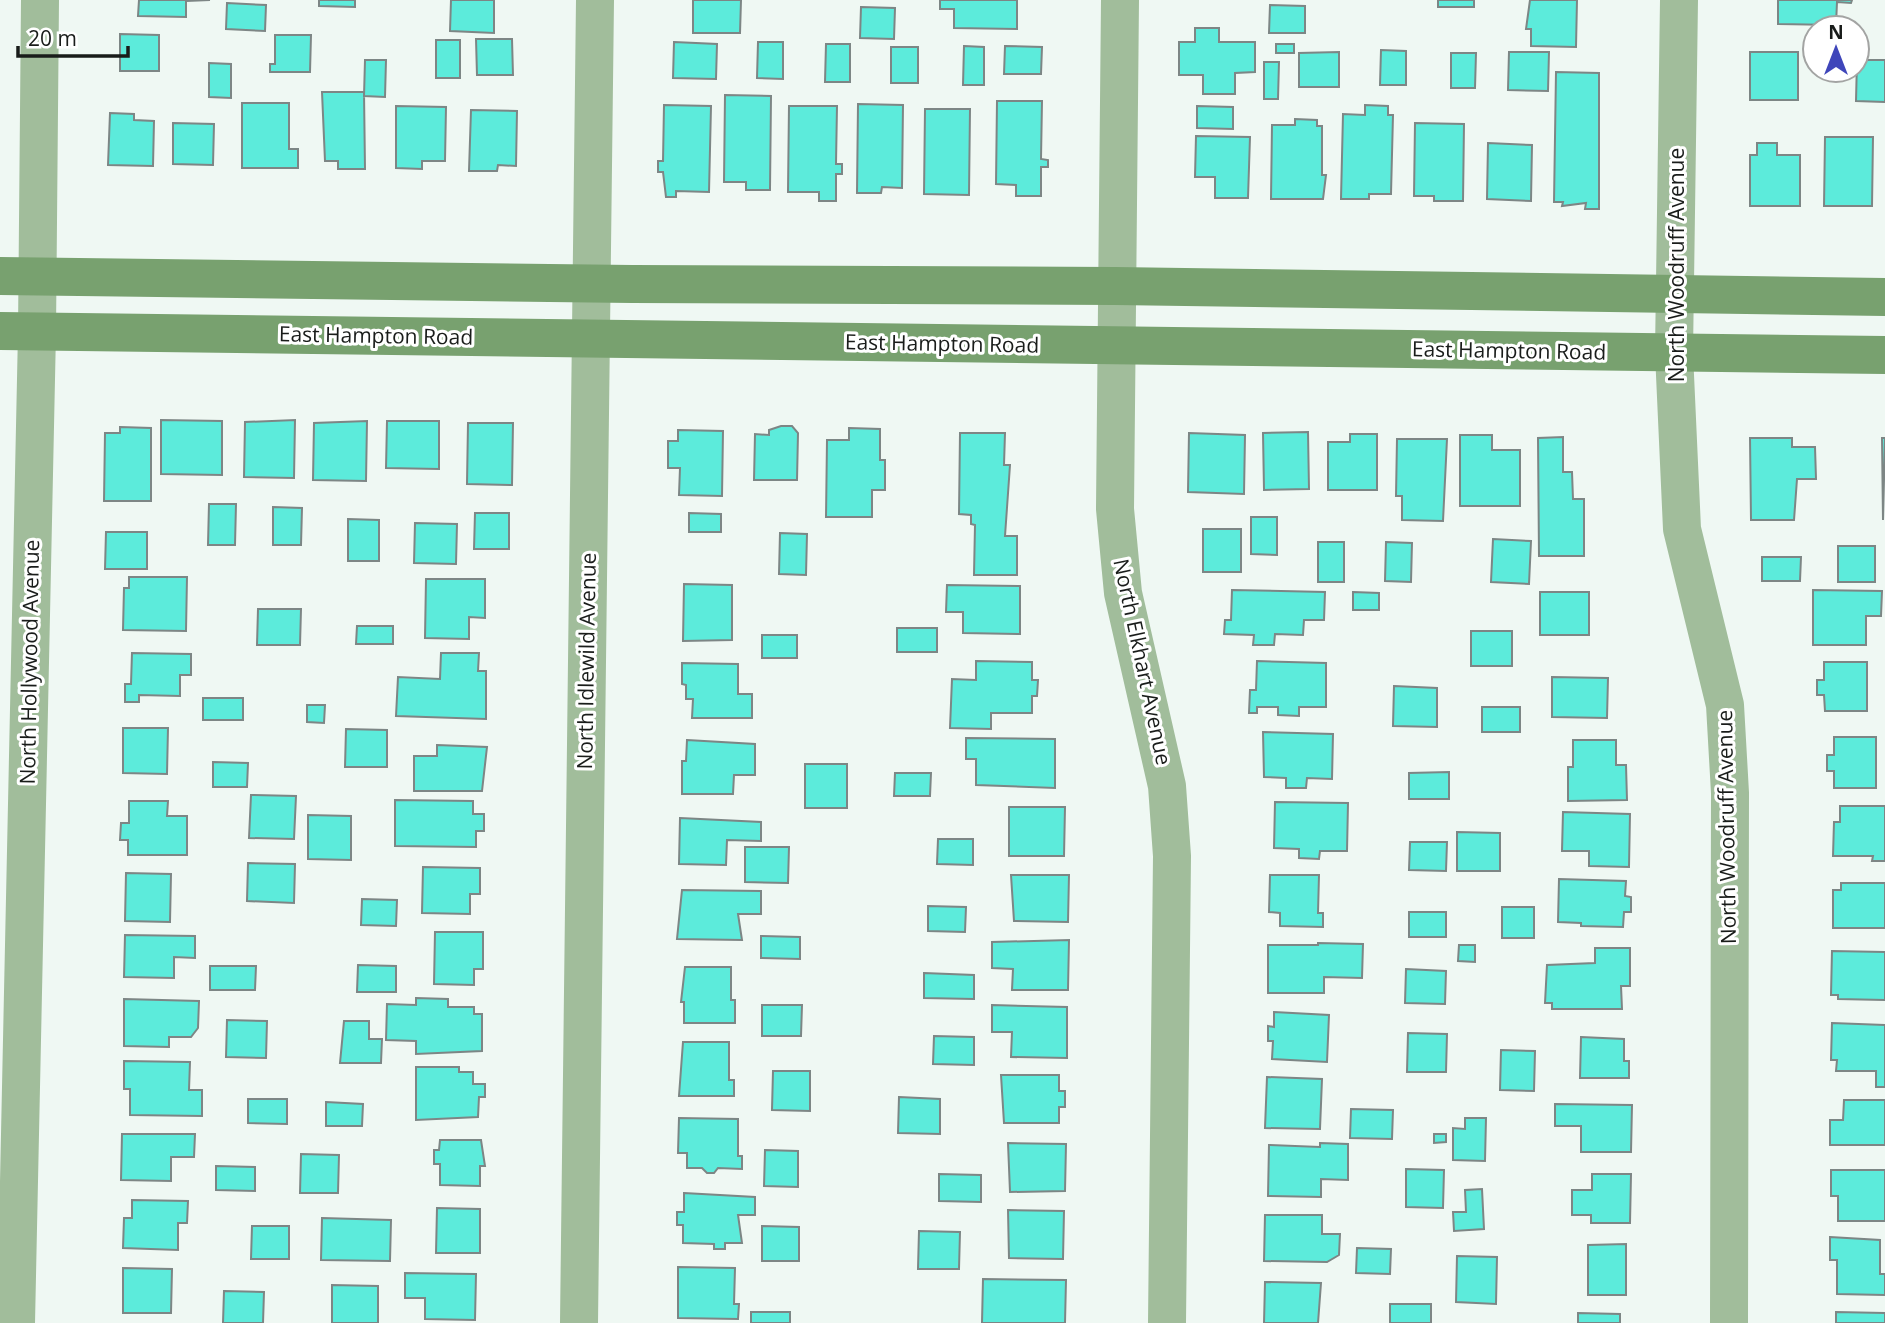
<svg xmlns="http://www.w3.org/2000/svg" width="1885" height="1323" viewBox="0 0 1885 1323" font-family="'Open Sans',sans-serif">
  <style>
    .building { fill: #5cebdb; stroke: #7d8685; stroke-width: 2 }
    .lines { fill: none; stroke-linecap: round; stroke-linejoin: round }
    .street { stroke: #a1bd9b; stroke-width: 38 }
    .secondary { stroke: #78a16f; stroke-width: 38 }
    .labels { text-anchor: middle; stroke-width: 6; stroke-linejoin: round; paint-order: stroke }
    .street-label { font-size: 21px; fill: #191c1a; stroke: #fff }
  </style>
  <rect width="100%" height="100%" fill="#eff8f3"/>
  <!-- building -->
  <path class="building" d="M139,0H210L186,1V17L138,16Z
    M319,0H355V7L319,6Z
    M451,0H494V33L450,31Z
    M693,0H741L740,33H693Z
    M940,0H1017V29L954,28V9H940Z
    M1438,0H1474V7H1438Z
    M1530,0H1577L1576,47L1531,46V29H1526Z
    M1778,0H1852L1851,3L1837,2L1836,25L1778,24Z
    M227,3L266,5L265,31L226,29Z
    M1270,5L1305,6V33H1269Z
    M861,7L895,8L894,39L860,38Z
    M1195,28H1219V42H1255V72L1235,73V94H1203V75H1179V42H1195Z
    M120,34L159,35V71H120Z
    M275,35H311L310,72H270V64H275Z
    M476,39H512L513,75H477Z
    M436,40H460V78H436Z
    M674,42L717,44L716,79L673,78Z
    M758,42H783V79L757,78Z
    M826,44H850V82H825Z
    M1276,44H1294V53H1276Z
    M964,46L984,47V85H963Z
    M1005,46L1042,47L1041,74H1004Z
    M891,47H918V83H891Z
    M1381,50L1406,51V85H1380Z
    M1339,52V87H1299V53Z
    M1509,52H1549L1548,91L1508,90Z
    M1750,52H1798V100H1750Z
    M1451,53H1476L1475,88H1451Z
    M365,60H386L385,97L364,96Z
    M1857,60H1885V102L1856,101Z
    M1264,62H1279L1278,99H1264Z
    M209,63L231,64V98L209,97Z
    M1556,72L1599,73V209H1585L1586,203L1562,206L1563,202H1554Z
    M322,92H364L365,169H338V161H325Z
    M725,95L771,96L770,190H746V182H724Z
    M997,101H1042L1041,159L1048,160V167H1041V196H1016V185L996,184Z
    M242,103H289V149H298V168H242Z
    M858,104L903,105L902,188L882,187L881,193H857Z
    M664,105L711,106L709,192L676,191V197H666L663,172H658V161H663Z
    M1365,105L1388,106V115H1393L1391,194H1369V199H1341L1343,114L1365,115Z
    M396,106L446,107L445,161H422V169L396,168Z
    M789,106H837L836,164H842V174H836V201H819V192H788Z
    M1197,106L1233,107V129L1197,128Z
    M925,109H970L969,195L924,194Z
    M471,110L517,111L516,166L498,165L497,171H469Z
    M110,113L134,114V120L154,121L153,166L108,165Z
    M1295,119L1317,120V126H1322V175H1326L1323,199H1271L1272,125H1295Z
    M173,123L214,124L213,165L173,164Z
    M1415,123L1464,124L1463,201H1434V196H1414Z
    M1196,136L1250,137L1248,198H1215V177H1195Z
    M1825,137H1873L1872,206H1824Z
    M1488,143L1532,145L1531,201L1487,199Z
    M1757,143H1777V155H1800V206H1750V155H1757Z
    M161,420L222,421V475L161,474Z
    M295,420L294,478L244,477L245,422Z
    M367,421L366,481L313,480L314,423Z
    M387,421H439V469L386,468Z
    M468,423H513L512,485L467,484Z
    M781,426H792L798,433L797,480H754L755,434L769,435V430Z
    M120,427L151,428V501H104L105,433H120Z
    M849,428L880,429V460H885V490H872V517H826L827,440H849Z
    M678,430L723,431L722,496L679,495L680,468H668V441H678Z
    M1308,432L1309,489L1264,490L1263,433Z
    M960,433H1005L1004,465H1010L1005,536H1017V575H974L975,525L971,524V515L959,514Z
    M1189,433L1245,435L1244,494L1188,492Z
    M1350,434H1377V490H1328V442H1350Z
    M1460,435H1492V450H1520V506H1460Z
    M1563,437V472H1572L1573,499H1584V556H1539L1538,438Z
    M1750,438H1792V447H1815L1816,479H1797L1794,520H1751Z
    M1882,438H1885L1883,520Z
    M1397,439H1447L1443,521L1402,520V496H1396Z
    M209,504H236L235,545H208Z
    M273,507L302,508L301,545H273Z
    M475,513H509V549H474Z
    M689,513L721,514V532H689Z
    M1251,517H1277V555L1251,554Z
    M348,519L379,520V561H348Z
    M415,523L457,524L456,564L414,563Z
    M1203,529H1241V572H1203Z
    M106,532H147V569H105Z
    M780,533L807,534L806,575L779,574Z
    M1493,539L1531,541L1529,584L1491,582Z
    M1318,542H1344V582H1318Z
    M1386,542L1412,543L1411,582L1385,581Z
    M1838,546H1875V582H1838Z
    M1762,557H1801L1800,581H1762Z
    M129,577H187L186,631L123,630L124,588H129Z
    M426,579H485V618L469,617V639L425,638Z
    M684,584L732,585V640L683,641Z
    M947,585L1020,586V634L963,633V612H946Z
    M1232,590L1325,592L1324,620H1304L1303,635L1275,634L1274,645H1253L1254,635L1224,634L1225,620H1231Z
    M1813,590L1882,591L1881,616H1866V645H1813Z
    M1353,592L1379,593V610H1353Z
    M1540,592H1589V635H1540Z
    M258,609H301L300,645H257Z
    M357,626H393V644H356Z
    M897,628H937V652H897Z
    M1471,631H1512V666H1471Z
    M762,635H797V658H762Z
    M132,653L191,654V675H180V696L139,695V702H125V684H131Z
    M441,653H479L478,671H486V719L396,716L398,677L440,679Z
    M976,661L1032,662V680H1038L1037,696H1032V713H991V729L950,728L952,679L976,680Z
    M1257,661L1326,663V707H1299V716L1278,715V707H1257V713H1249L1250,690H1256Z
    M1824,662H1867V711H1825L1824,695H1817V680H1824Z
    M682,663L738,664V694H752V718H692L693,699H686V685L682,684Z
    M1552,677L1608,678L1607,718L1552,717Z
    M1394,686L1437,688V727L1393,726Z
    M203,698H243V720H203Z
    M307,705H325L324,723L307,722Z
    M1482,707H1520V732H1482Z
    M123,728H168L167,774L123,773Z
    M346,729L387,730V767H345Z
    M1263,732L1333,734L1332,779L1307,778L1306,788H1286V778L1264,777Z
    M1834,737H1876V788H1834V771H1827V755H1834Z
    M966,738L1055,739V788L976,785V759H966Z
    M687,740L755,744V775H734L733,794H682V761H686Z
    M1573,740H1616V765H1626L1627,800L1568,801V767H1573Z
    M437,745L487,747L482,791H414V756H437Z
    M213,762L248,763L247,787H213Z
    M805,764H847V808H805Z
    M1449,772V799H1409V773Z
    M895,773H931L930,796H894Z
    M251,795L296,796L294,839L249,838Z
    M395,800L473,801V814H484V831H476V847L395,846Z
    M129,801H168L167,816H187V855H128V840H120L121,823H129Z
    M1275,802L1348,803L1347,851H1320L1319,859L1299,858V849L1274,848Z
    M1840,806H1885V861H1872L1873,856H1833L1834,822H1840Z
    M1009,807H1065L1064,856H1009Z
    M1563,812L1630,814L1629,867L1589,866V851H1562Z
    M308,815L351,816V860L308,859Z
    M680,818L761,822V841L727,840L726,865L679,864Z
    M1457,832L1500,833V871H1457Z
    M938,839H973V865L937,864Z
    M1410,842H1447L1446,871L1409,870Z
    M745,847H789L788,883L745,882Z
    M248,863L295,864L294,903L247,901Z
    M423,867L480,868V894H470V914L422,913Z
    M126,873L171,874L170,922L125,921Z
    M1011,875H1069L1068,922L1014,921Z
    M1270,875H1319L1318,913H1323V927L1280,926V913L1269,912Z
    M1559,879L1626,881L1625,896L1631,897V912H1624L1623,927L1581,926V923L1558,922Z
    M1841,883H1885V928H1833V890H1841Z
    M682,890L761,891V914H738L742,940L677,939Z
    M362,899L397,900L396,926L361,925Z
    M928,906L966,907L965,932L928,931Z
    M1502,907H1534V938H1502Z
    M1409,912H1446V937H1409Z
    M435,932H483V969H474V985L434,984Z
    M125,935L195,936V958L174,957V978L124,977Z
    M761,936L800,937V959L761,958Z
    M1069,940L1068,990H1012L1013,969L992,968V942Z
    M1318,943L1363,944L1362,978L1324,977V993H1268V945H1318Z
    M1459,945H1475V962L1458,961Z
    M1595,948H1630V986H1621L1622,1009H1552V1003H1545L1547,965L1595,963Z
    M1832,951L1885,952V1000L1838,999V995H1831Z
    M358,965L396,966V992H357Z
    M210,966H256L255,990H210Z
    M685,967H731V1000H735V1023H684V1002H681Z
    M1406,969L1446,971L1445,1004L1405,1003Z
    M924,973L974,975V999L924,998Z
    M416,998L448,999V1007H474V1014H482V1051L416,1054V1041L386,1040L387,1004L416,1005Z
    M124,999L199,1001L198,1028L191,1037H169V1047L124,1046Z
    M762,1005H802L801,1036H762Z
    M992,1005L1067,1007V1058L1011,1057L1012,1032H992Z
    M1274,1012L1329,1015L1327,1062L1272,1059L1273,1041H1268V1026L1274,1027Z
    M227,1020L267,1021L266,1058L226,1057Z
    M344,1021H369V1039H382L381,1063H340Z
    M1832,1023L1885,1025V1087H1876V1071H1836L1837,1060H1831Z
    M1408,1033L1447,1034L1446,1072H1407Z
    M934,1036L974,1037V1065L933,1064Z
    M1581,1037L1624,1039V1061H1629V1078H1580Z
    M683,1042H729V1080H734V1096H679Z
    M1501,1050L1535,1051L1534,1091L1500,1090Z
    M124,1061L190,1062L189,1090H202V1116L130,1115V1089H124Z
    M416,1067H459V1072H473V1084H485V1097H479L478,1117L416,1120Z
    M773,1071H810V1111L772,1110Z
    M1001,1075H1059V1091H1065V1107H1059V1123H1004Z
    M1267,1077L1322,1079L1320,1129L1265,1128Z
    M899,1097L940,1099V1134L898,1133Z
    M248,1099H287V1124L248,1123Z
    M1844,1100H1885V1145H1830V1120H1843Z
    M326,1102L363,1104L362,1126H326Z
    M1555,1104L1632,1105L1631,1152H1581V1126H1555Z
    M1351,1109L1393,1110L1392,1139L1350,1138Z
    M679,1118L738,1119V1156H742V1169L718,1168L714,1173H707L702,1168H687V1153H678Z
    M1465,1118H1486L1485,1161L1453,1160V1128L1465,1129Z
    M122,1134H195L194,1157H171V1181L121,1180Z
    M1434,1134H1446V1142L1434,1143Z
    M440,1140H481L485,1166H480V1186L440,1185V1164H434V1150H439Z
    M1008,1143L1066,1144L1065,1191L1010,1192Z
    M1320,1143L1348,1144V1180L1321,1179V1197L1268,1196L1269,1145L1320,1147Z
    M765,1150L798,1151V1187L764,1186Z
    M301,1154L339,1155L338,1193H300Z
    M216,1166L255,1167V1191L216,1190Z
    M1406,1169L1444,1170L1443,1208L1406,1207Z
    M1831,1170H1885V1221H1838V1196H1831Z
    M939,1174L981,1175V1202L939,1201Z
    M1592,1174H1631L1630,1223H1591V1215H1572V1190H1592Z
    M1482,1189L1484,1229L1454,1231L1453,1212H1466L1465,1190Z
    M684,1193L755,1197V1215H738L742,1243H725V1249H714V1244L683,1243V1225H677V1212H684Z
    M132,1200L188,1201L187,1223H178V1250L123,1248L124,1218H132Z
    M437,1208L480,1209V1253H436Z
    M1008,1210L1064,1211L1063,1259L1009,1258Z
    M1265,1215H1322V1234H1340L1339,1255L1327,1262L1264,1261Z
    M322,1218L391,1220L390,1261L321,1260Z
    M252,1226H289V1259H251Z
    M762,1226L799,1227V1261H762Z
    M919,1231L960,1232L959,1269H918Z
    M1830,1237L1880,1240V1274H1885V1295L1837,1294V1260H1830Z
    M1626,1244V1295H1588V1245Z
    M1357,1248L1391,1249L1390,1274L1356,1273Z
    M1457,1256L1497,1257L1496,1304L1456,1302Z
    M678,1267L735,1268L734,1304H739L738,1319L678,1318Z
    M123,1268L172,1269L171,1313H123Z
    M405,1273L476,1274L475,1320L425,1319V1298H405Z
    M983,1279L1066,1280L1065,1323H982Z
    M1265,1282L1321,1283L1318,1323H1264Z
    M332,1285L378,1286V1323H332Z
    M224,1291L264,1292L263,1323H223Z
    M1390,1304H1431V1323H1390Z
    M751,1312H790V1323H751Z
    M1836,1312L1885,1313V1323H1836Z
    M1578,1313L1620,1314V1323H1578Z"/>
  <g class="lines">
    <!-- street -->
    <path class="street" d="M1120,0L1115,509L1123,593L1167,786L1172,856L1167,1323
      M1679,0L1674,353L1682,529L1725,705L1730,793L1729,1323
      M16,1323L37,332L40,0
      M579,1323L595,0"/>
    <!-- secondary -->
    <path class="secondary" d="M0,276L632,284L1115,286L1885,297
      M0,331L1885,355"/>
  </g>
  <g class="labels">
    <!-- street labels -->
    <g class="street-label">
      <text transform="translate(1677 265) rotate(-90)" y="7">North Woodruff Avenue</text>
      <text transform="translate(376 336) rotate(1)" y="7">East Hampton Road</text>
      <text transform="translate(942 344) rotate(1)" y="7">East Hampton Road</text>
      <text transform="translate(1509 351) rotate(1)" y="7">East Hampton Road</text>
      <text transform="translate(587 661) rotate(-89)" y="7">North Idlewild Avenue</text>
      <text transform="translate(30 662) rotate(-89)" y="7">North Hollywood Avenue</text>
      <text transform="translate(1142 662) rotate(78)" y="7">North Elkhart Avenue</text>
      <text transform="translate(1727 827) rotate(-91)" y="7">North Woodruff Avenue</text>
    </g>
  </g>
  <!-- north arrow -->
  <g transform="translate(1836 49)"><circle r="33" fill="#ffffff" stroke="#a3a4a3" stroke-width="2"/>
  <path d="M0-5L12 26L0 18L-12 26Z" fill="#3f46ba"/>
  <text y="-10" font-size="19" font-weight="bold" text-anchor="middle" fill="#191c1a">N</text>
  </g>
  <!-- scale -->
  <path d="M18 46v10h110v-10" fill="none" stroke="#191c1a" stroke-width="3.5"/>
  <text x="28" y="46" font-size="21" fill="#191c1a" stroke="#ffffff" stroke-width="5" paint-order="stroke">20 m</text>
</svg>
